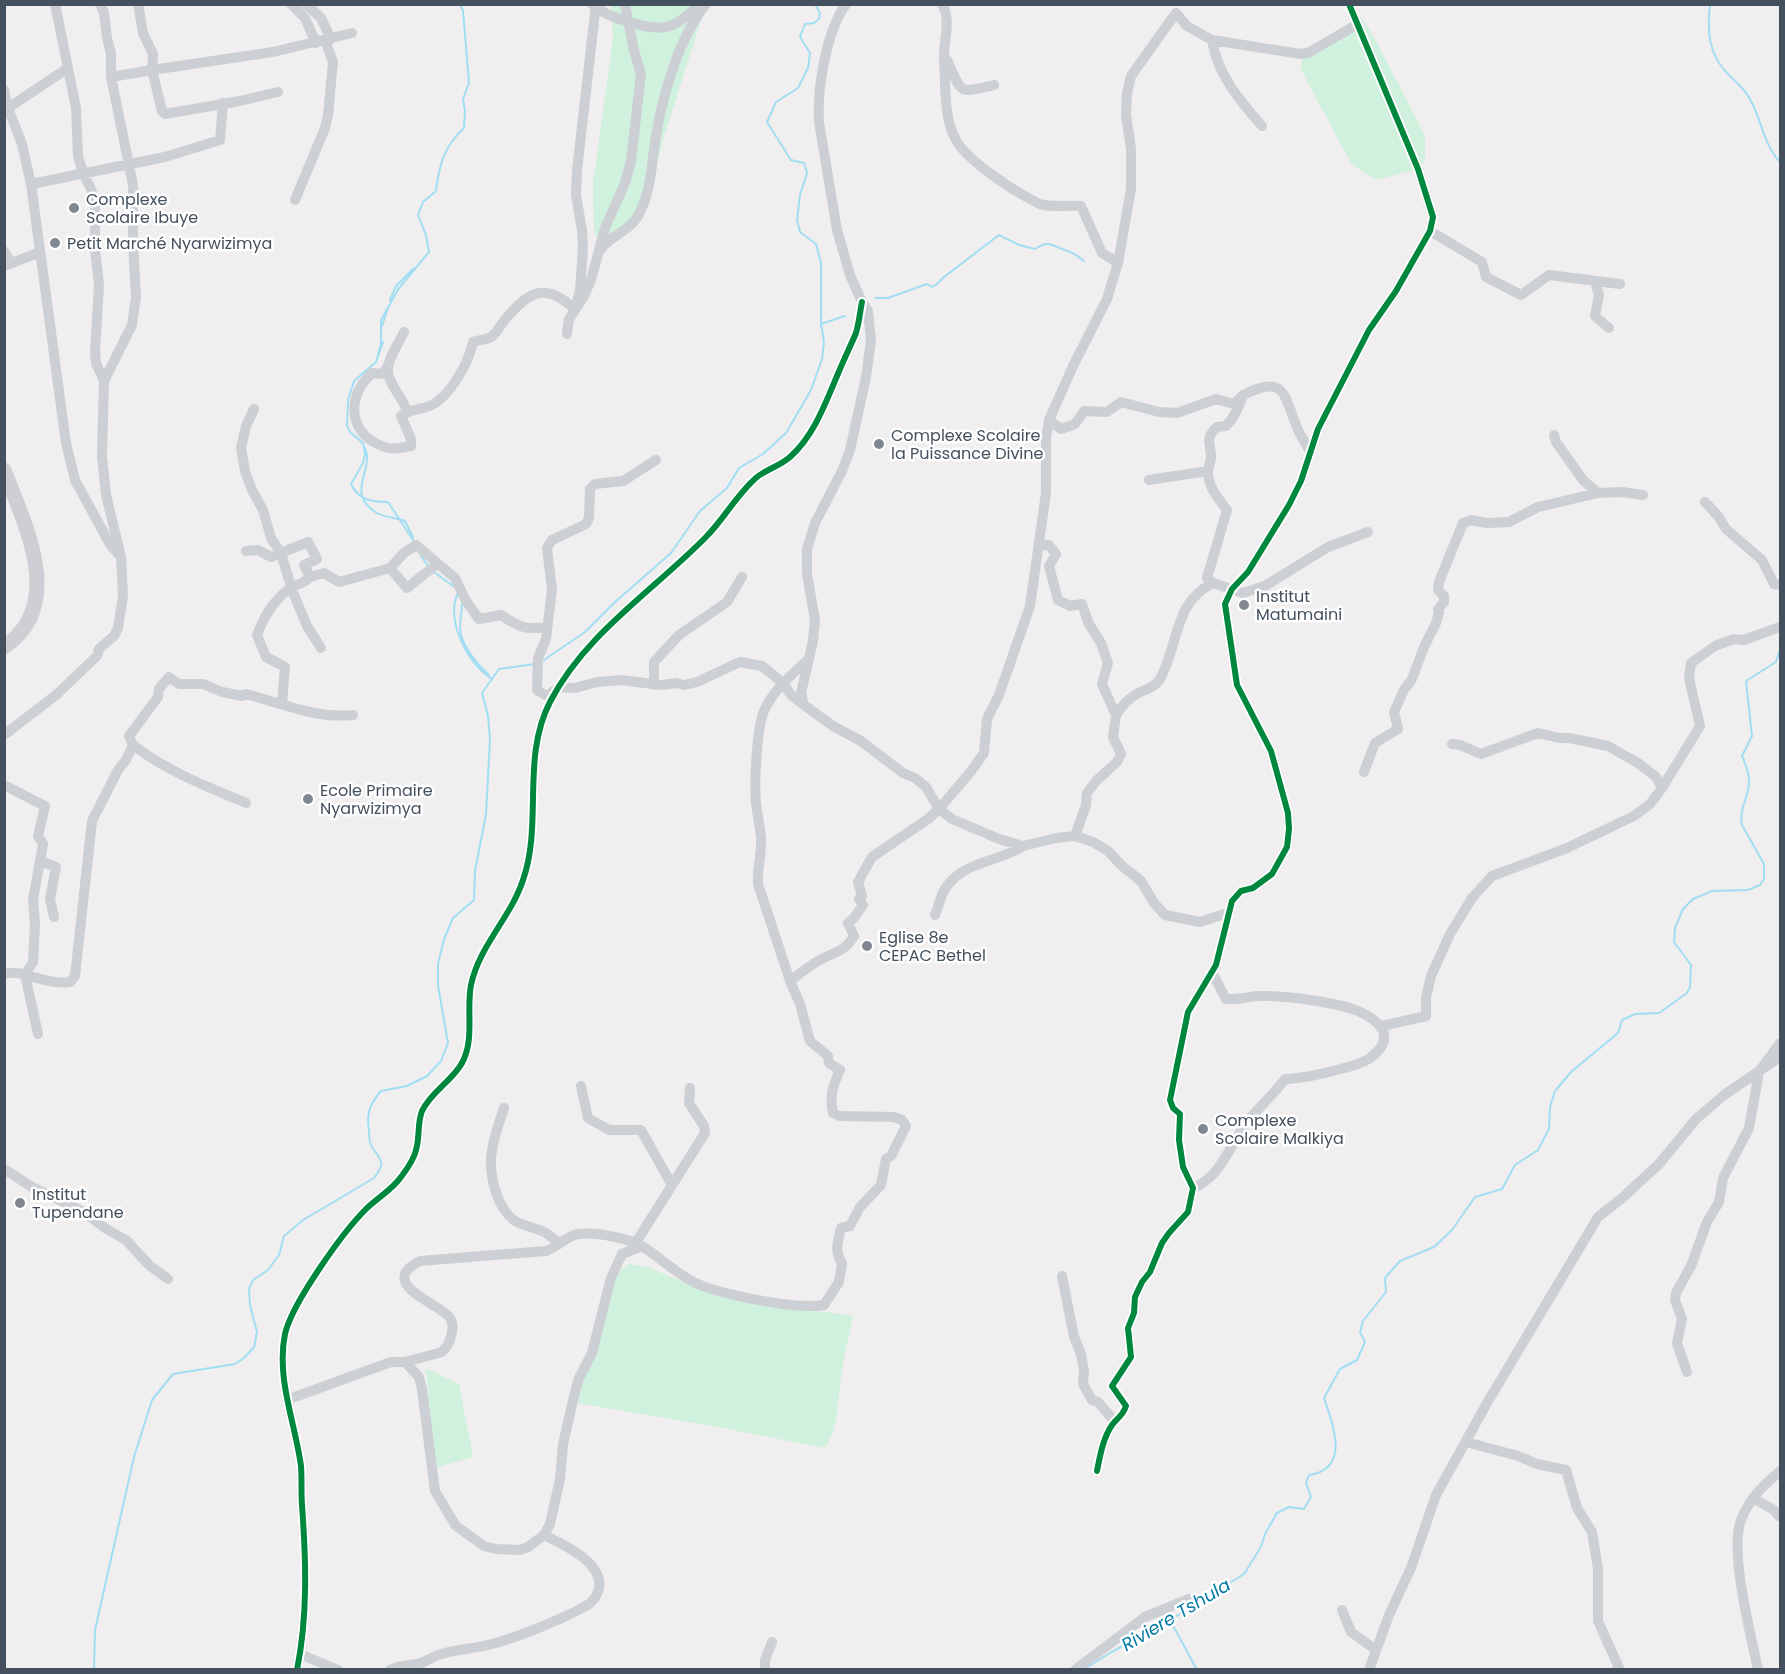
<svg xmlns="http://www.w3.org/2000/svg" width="1785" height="1674" viewBox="0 0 1785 1674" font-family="Poppins,sans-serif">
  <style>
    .green { fill: #d0f1de }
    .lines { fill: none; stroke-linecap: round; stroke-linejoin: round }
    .stream { stroke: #a1def3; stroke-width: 2 }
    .street { stroke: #cccfd3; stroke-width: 10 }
    .secondary { stroke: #cdcfd4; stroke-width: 15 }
    .cycleway-casing { stroke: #fff; stroke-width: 10 }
    .cycleway { stroke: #00873e; stroke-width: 6 }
    .poi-dot { fill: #808790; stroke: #fff; stroke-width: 2 }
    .labels { text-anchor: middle; stroke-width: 5; stroke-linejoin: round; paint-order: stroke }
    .poi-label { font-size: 16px; fill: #44505d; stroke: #fff; text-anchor: start }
    .water-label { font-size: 18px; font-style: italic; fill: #027aa4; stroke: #fff }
  </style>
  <rect width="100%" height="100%" fill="#f0eeee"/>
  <!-- green -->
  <path class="green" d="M611,5H706L663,140L653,181L635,216L606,237L594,235L593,183L613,38Z
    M1360,16L1377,42L1425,136V161L1418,169L1376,180L1352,165L1301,70L1303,51Z
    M629,1264L650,1268L719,1297L853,1316C849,1334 845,1353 842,1371C838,1391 839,1434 824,1448L707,1425L577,1403L615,1275Z
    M426,1368L459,1384L473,1457L435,1468Z"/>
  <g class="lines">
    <!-- stream -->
    <path class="stream" d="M1710,4C1707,31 1708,54 1728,74C1736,82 1745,89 1750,99C1762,120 1763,144 1780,162
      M875,298H888L927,284L932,287L937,284L944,277L999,235L1019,245L1035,249C1047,241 1050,244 1062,249C1073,253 1074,253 1084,261
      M390,300L396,286L413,269
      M821,324L845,316
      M382,326L387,311
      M377,359L383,342
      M364,447C377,467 343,493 377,513C384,517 396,518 405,521L413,537
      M415,543L388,502C371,502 359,500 351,484L363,463L365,454L363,443L350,432L347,426L348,400L354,381L376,362L381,344V320L399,288L429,252L426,235L418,215L423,202L436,191C439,166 444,146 464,128L465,111L463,99L469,83L463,11L460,4
      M421,556L428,566
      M434,572L453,586
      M458,593C445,621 468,663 492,679
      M462,603C462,611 460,619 460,627C460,644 477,664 489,675
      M541,662L585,632L615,602L671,553L700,511L727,488L739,468L763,454L786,433L811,390L822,359L824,341L821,324V263L816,244L800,232L797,220L800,195L807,173L804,163L791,160L767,122L776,102L798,88L808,68L810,53L800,37L805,24L814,23L819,19L820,13L815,4
      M1170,1620L1197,1670
      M1086,1668L1110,1653L1170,1620L1244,1574L1261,1547L1265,1534L1277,1513L1289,1507L1304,1509L1311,1497L1306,1483L1309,1475C1351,1469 1333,1424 1324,1398L1340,1369L1357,1360L1365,1342L1360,1332L1363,1321L1386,1292L1385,1278L1400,1261L1434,1247L1452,1230L1475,1197L1502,1189L1515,1165L1538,1150L1549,1129L1550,1107L1555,1091L1571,1072L1618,1033L1622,1020L1635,1014L1659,1013L1687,993L1690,987L1691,965L1674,942L1675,928L1683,909L1693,899L1712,891L1748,890L1760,885L1764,879V864L1742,825C1739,811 1747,799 1749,785C1750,775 1746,765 1742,756L1752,736L1746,681L1776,662L1780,649
      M94,1670L95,1630L134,1457L152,1400L173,1374L235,1364L244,1358L254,1347L257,1332L250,1305L249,1289L253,1280L268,1270L279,1255L284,1236L303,1220L374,1178C388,1160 379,1160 371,1145C369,1141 369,1135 369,1130C366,1113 370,1104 381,1091L407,1086L427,1076L441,1061L448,1043L438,986V964L444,939L453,918L474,900L475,871L486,814L490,740L488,716L482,693L499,669L535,664"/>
    <!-- street -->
    <path class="street" d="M55,4L76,108L78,156L83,173L91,189L95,205V249L99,285L95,351L96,363L104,381
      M291,4L305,18L316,43
      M306,4L321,18L331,39
      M942,4C952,22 943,40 944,59C946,84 943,117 956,140C967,161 1018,194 1040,204C1050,208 1069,205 1081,206L1102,253L1118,263
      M593,5C606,17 647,30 665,27C679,25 690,12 701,4
      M1212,40C1217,74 1240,101 1262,126
      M947,60C963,94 956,94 994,85
      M111,77L152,70L153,54L143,33L138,4
      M4,90L8,108L22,144L31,184L66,443L75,480L111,546L120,556
      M278,92L240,101L165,114L162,111L152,70L273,52L352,33
      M8,108L68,68
      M31,184L165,157L220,140L223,103
      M295,200L325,128L328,115L333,62L325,40
      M1430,231L1482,262L1486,277L1521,295L1549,275L1620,284
      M601,249C611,235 630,231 638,216C652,191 651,164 656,136C663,94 679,37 706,4
      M4,251L11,263
      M4,266L40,252
      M1595,282L1599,295L1595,316L1609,328
      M404,332C398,345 384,363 389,377C393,389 403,399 407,411
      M567,334L569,319L575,310L580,290L583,248L582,230L576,195L577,170L596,4
      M388,366L383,374L372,373C344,398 349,438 388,448C395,450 404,447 411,446V439L401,416C410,409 421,410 432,405C451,395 469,362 473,342C478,340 487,340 491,337C496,334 500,326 503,322C526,294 544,279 575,310L584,296L591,280L605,228L625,183L631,161L641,74L634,51L625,4
      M254,409L246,426L241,448L245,471L252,490L263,510L271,538L281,553L292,590L307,626L321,648
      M1049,420L1061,429L1075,424L1084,411L1107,412L1121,402L1159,412L1177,413L1216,399L1234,404L1243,395
      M1554,435L1556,442L1583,480L1598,493L1622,492L1643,495
      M656,460L623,481L595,484L590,489L589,518L586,524L552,540L547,548L552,590L546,639L538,658L537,690L547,696L559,687L575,688L597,682L621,680L661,685L676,683L684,685L697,682L740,662L762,666L783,683L791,695L804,705L833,726L861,741L903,773L915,778L926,787L939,809L952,819L999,839L1023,846L1056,838L1075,836L1093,842L1108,851L1121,865L1141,881L1154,903L1165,915L1200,922L1230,912
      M1149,480L1208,471
      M1705,502L1718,516L1726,529L1762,560L1774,584L1780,585
      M1039,545H1049L1056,554L1049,566L1058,600L1070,606L1082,604L1089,624L1101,643L1108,663L1102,684L1116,715L1113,737L1121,754L1117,762L1096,781L1087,793L1086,805L1075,836
      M246,551L258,550L271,557L308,542L317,559L304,565L310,577L324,573L339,582L390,568L407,588L437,564
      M390,568L404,553L416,545L455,578L466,601L479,619L501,615C519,627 525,630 547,627
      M1213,583L1207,578L1227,510C1218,498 1208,487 1208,472C1208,467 1211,462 1211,457C1211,443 1204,439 1217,427L1226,426C1235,417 1239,406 1243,395C1284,375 1283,392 1296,425C1299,434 1305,442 1309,450
      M654,685V662L679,635L727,602L742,577
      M282,704L285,667L266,657L257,635C264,616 273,601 289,589C296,584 304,584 310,577
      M804,705L801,693L813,641L815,620L807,574V549L815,523L842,471L850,450L866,377L871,340L868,311L862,302L850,275L837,230L819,122C817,89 826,32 846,4
      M1116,715C1121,707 1127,700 1135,695C1144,689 1156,688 1161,677C1179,643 1174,602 1213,583L1243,593L1265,586L1328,547L1368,532
      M4,735L56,695L97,656L99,649L114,636L118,628L123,596L121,557L106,495L102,456L104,381L132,325L136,297L133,243V185L111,77V54L107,38L104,13L100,4
      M1452,744L1460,745L1481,754L1538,733L1559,738H1569L1608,746L1638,763L1656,777L1662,788
      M133,745C168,772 206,786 246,803
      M1364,772L1375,743L1398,729L1394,712L1404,690L1412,679L1424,647L1436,623L1439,613L1438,609L1444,602V596L1438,590L1439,582L1463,523L1471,520L1487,523L1509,522L1538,507L1598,493
      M4,785L45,806L38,836L43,844L33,900L35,924L33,962L25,975L38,1034
      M41,861L56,867L50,899L54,917
      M935,915C939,907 940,896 945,889C963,860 998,863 1023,846
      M4,974C21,968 47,986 70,982L75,976L92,821L118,770L126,760L133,745L129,736L158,697L159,689L169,677L179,684H203L222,692L242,696L246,694C281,703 316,719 353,715
      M790,981C799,974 808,967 818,961C834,951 843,954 854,936L848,923L854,918L863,905L859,899L862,896L858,882L872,857L928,819L939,809L972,770L984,753L987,719L999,695L1030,606L1046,493V438L1049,420L1073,366L1107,299L1118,263L1131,189V149L1126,115L1127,93L1131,76L1176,13L1187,26L1212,40L1301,54L1308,53L1358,24
      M1382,1026L1426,1016V998L1431,976L1450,934L1472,898L1492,876L1567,848L1634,816L1650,804L1662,788L1700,726L1689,678L1691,663L1715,646L1734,639L1744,640L1780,627
      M581,1086L588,1118L609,1130H641L672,1185
      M504,1108C499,1124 492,1141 491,1158C490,1179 498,1213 519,1223C538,1231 543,1227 559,1244
      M4,1169L32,1187L82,1211L108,1230L126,1240L149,1265L168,1279
      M1193,1188C1222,1177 1230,1143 1248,1121C1260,1106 1274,1094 1285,1079C1302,1079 1358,1067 1370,1058C1397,1038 1381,1021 1358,1011C1336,1002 1282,995 1258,996C1246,997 1238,1000 1226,999L1213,974
      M635,1244L705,1133L704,1126L689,1103L690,1088
      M1062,1276L1074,1337L1081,1354L1084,1371L1083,1384L1092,1400L1098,1402L1115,1422
      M405,1362L442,1352C447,1347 450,1343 451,1336C453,1330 453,1323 450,1318C440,1303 375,1284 420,1261L546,1251C558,1247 566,1236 578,1234C596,1232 630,1238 645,1248C660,1258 674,1271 690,1280C714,1294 797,1310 824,1305L839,1282L842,1263C834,1252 838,1240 841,1228L850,1226L860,1207L881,1185L886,1159L891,1156L906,1126L902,1120L894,1117L840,1116L833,1113C829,1097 833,1085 840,1070L829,1063L828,1056L810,1041L800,1004L790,981L758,884C757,868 762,854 761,838C760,826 757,814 756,802C754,784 757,726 764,711C774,689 792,674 809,659
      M1687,1372L1677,1343L1682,1319L1675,1300L1676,1293L1691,1266L1707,1222L1719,1202L1723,1178L1749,1128L1759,1072L1780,1043
      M289,1399L391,1362H405L419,1377L422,1389L435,1491L456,1526L484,1546L496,1549L520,1550L528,1547L544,1535L550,1524L560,1479L563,1444L574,1396L579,1378L592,1353L611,1278L622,1254L642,1246
      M1466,1442L1518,1456L1537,1464L1566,1470L1577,1508L1592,1532L1598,1569V1621L1620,1670
      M1097,1471C1100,1456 1103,1438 1112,1425C1117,1418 1123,1416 1126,1406L1112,1386L1131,1357L1128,1328L1134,1313L1135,1297L1142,1282L1150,1272L1162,1243L1169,1233L1188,1212L1193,1188L1183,1167L1179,1140L1180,1114L1173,1108L1170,1100L1188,1012L1216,965L1232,901L1241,891L1253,888L1272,874L1287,847L1289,829L1288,813L1271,751L1237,685L1225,604L1232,589L1248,572L1289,505L1301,481L1318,429L1369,330L1396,291L1430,231L1433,217L1418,169L1349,4
      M1753,1498L1774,1510L1780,1517
      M1342,1610L1351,1632L1376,1650
      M300,1654L338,1670
      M297,1670C308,1615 306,1560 302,1505C301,1492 302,1479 301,1466C295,1422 276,1378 285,1334C292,1303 343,1232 366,1209C377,1198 392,1190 401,1177C407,1169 414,1160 416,1150C420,1137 417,1124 422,1111C431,1092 452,1081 462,1063C475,1039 466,1010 471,985C479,946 511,917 523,880C543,823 521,758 550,702C585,634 653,591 706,537C724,519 737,494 757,477C767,469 780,466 790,457C815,435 827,399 840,369C845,357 851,345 856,333C859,323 860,312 862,302
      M390,1670C401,1664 410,1666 421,1663C427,1661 432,1657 438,1655C455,1649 474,1649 492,1644C518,1637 566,1618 589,1604C594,1600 597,1595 599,1589C604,1562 562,1544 544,1535
      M765,1670V1660L772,1642
      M1075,1670L1145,1617L1189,1599
      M1369,1670L1389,1615L1411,1568L1436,1495L1487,1403L1598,1217L1621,1199L1659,1164L1696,1119L1724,1095L1780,1057
      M1758,1670C1751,1635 1729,1551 1741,1520C1750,1497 1763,1486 1780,1471"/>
    <!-- secondary -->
    <path class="secondary" d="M4,470C24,523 67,605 4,647"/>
    <defs>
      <path id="cycleway" d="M1097,1471C1100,1456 1103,1438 1112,1425C1117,1418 1123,1416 1126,1406L1112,1386L1131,1357L1128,1328L1134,1313L1135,1297L1142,1282L1150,1272L1162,1243L1169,1233L1188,1212L1193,1188L1183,1167L1179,1140L1180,1114L1173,1108L1170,1100L1188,1012L1216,965L1232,901L1241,891L1253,888L1272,874L1287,847L1289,829L1288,813L1271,751L1237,685L1225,604L1232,589L1248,572L1289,505L1301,481L1318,429L1369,330L1396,291L1430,231L1433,217L1418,169L1349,4
        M297,1670C308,1615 306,1560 302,1505C301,1492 302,1479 301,1466C295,1422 276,1378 285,1334C292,1303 343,1232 366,1209C377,1198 392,1190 401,1177C407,1169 414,1160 416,1150C420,1137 417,1124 422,1111C431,1092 452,1081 462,1063C475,1039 466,1010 471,985C479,946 511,917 523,880C543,823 521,758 550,702C585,634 653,591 706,537C724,519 737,494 757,477C767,469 780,466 790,457C815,435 827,399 840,369C845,357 851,345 856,333C859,323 860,312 862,302"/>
    </defs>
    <!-- cycleway casing -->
    <use href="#cycleway" class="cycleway-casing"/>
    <!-- cycleway -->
    <use href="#cycleway" class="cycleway"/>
  </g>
  <!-- markers -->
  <g class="poi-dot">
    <circle cx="74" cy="208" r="6"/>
    <circle cx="55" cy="243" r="6"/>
    <circle cx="879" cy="444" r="6"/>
    <circle cx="1244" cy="605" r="6"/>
    <circle cx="308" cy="799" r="6"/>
    <circle cx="867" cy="946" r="6"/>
    <circle cx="1203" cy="1129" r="6"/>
    <circle cx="20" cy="1203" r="6"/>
  </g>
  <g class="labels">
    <!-- poi labels -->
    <g class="poi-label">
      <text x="86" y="205">Complexe<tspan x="86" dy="18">Scolaire Ibuye</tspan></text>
      <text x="67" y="249">Petit Marché Nyarwizimya</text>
      <text x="891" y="441">Complexe Scolaire<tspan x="891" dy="18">la Puissance Divine</tspan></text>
      <text x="1256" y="602">Institut<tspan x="1256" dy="18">Matumaini</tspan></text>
      <text x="320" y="796">Ecole Primaire<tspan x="320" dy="18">Nyarwizimya</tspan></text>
      <text x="879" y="943">Eglise 8e<tspan x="879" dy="18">CEPAC Bethel</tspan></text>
      <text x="1215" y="1126">Complexe<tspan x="1215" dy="18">Scolaire Malkiya</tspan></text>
      <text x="32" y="1200">Institut<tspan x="32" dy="18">Tupendane</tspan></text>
    </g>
    <!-- water labels -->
    <g class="water-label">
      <text transform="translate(1176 1615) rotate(-31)" y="6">Riviere Tshula</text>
    </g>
  </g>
  <!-- border -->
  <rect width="1785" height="1674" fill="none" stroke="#44505d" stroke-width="12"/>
</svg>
